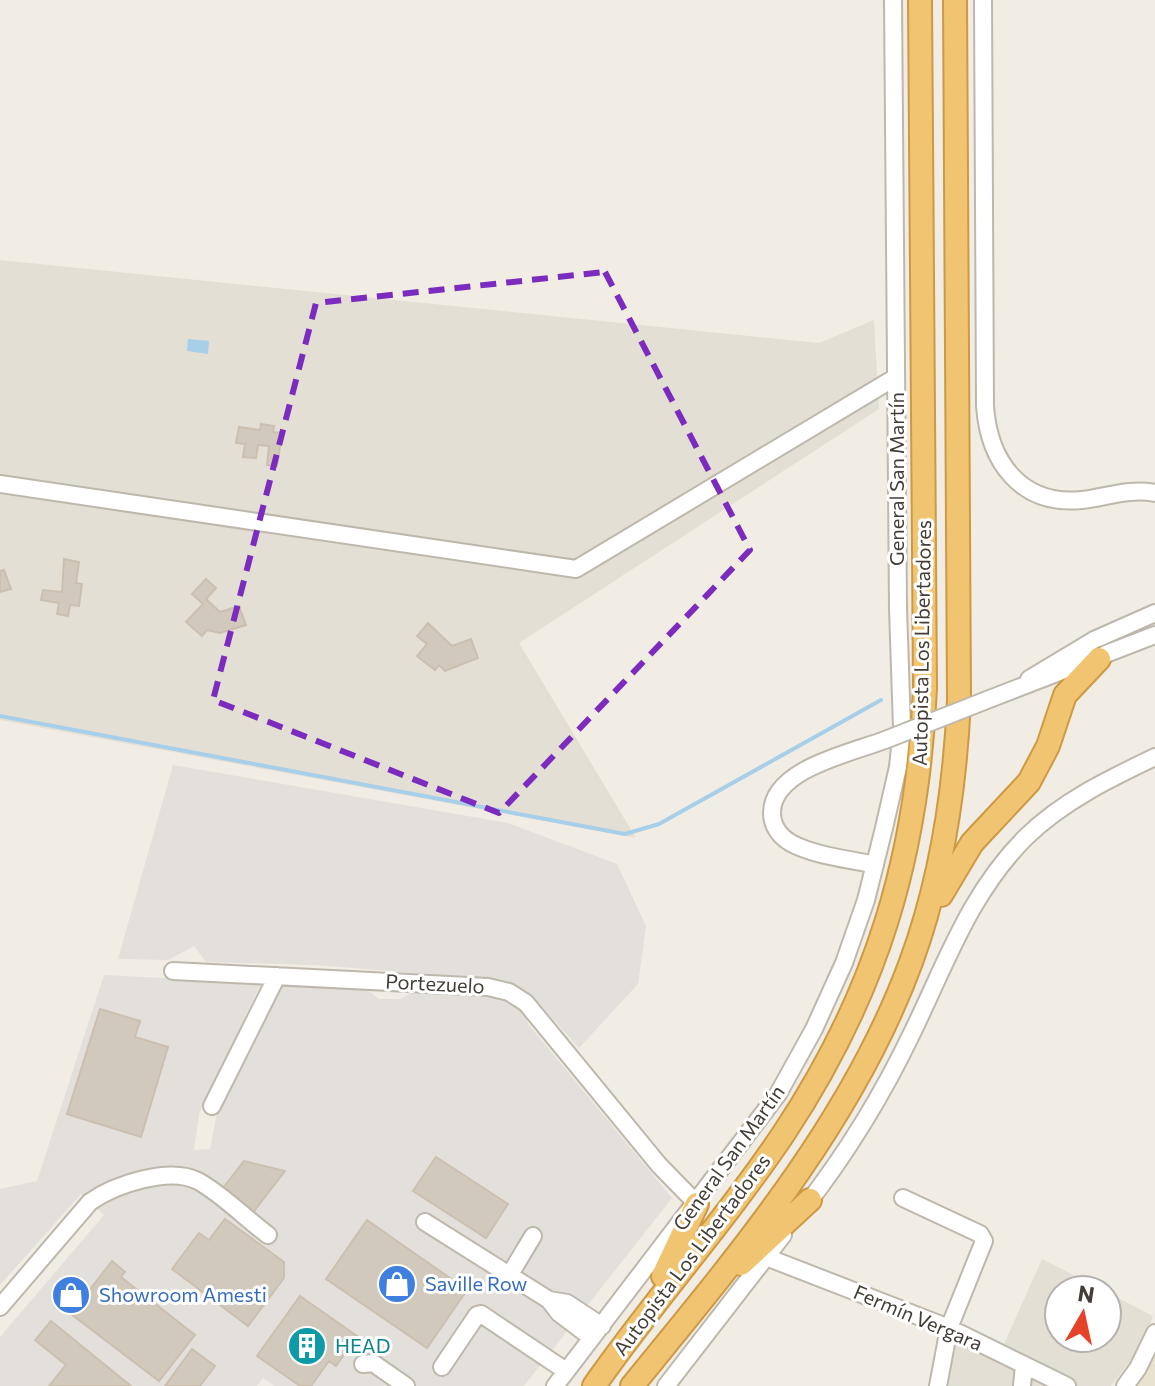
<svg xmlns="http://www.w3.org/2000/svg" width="1155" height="1386" viewBox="0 0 1155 1386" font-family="Commissioner,sans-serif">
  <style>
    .residential { fill: #e4dfd4 }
    .industrial { fill: #e3dfda }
    .education { fill: #e9e2d1 }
    .water { fill: #a7cfe9 }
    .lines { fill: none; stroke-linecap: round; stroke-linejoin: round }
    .stream { stroke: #a7cfe9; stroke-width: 4 }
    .building { fill: #d1c9bc; stroke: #cbc0b0; stroke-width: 2 }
    .minor-casing { stroke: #beb8ac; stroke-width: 20 }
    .highway-casing { stroke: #ce9943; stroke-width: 26 }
    .minor { stroke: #fff; stroke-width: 16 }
    .highway { stroke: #f0c471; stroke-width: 22 }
    .minor-bridge-casing { stroke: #beb8ac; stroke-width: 20; stroke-linecap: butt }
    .minor-bridge { stroke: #fff; stroke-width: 16 }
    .marked { fill: none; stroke: #7b2cbf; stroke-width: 6; stroke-dasharray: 16 10; stroke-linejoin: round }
    .labels { text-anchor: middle; stroke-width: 6; stroke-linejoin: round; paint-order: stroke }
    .street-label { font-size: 20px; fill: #433d36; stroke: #fff }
    .shop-label { font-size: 20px; fill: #366cbe; stroke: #fff; text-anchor: start }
    .culture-label { font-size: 20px; fill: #0d838f; stroke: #fff; text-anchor: start }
  </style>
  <rect width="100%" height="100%" fill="#f1ede5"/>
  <!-- residential -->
  <path class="residential" d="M0,260L819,343L874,320L879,409L519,643L636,838L0,720Z
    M1042,1259L1103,1290H1059V1338H1107V1292L1153,1316L1142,1346L1111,1386H928L944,1314L1004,1344Z"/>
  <!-- industrial -->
  <path class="industrial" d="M173,765L508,823L617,864L646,926L638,984L579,1048L533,997L503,980L315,965L206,962L194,946L168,960L118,959Z
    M104,975L261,983L199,1114L194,1150L210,1149L217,1113L280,984L366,989L379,999H400L415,991L491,994L513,1001L527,1018L528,1024L672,1198L524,1386H275L263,1378L257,1386H0V1337L104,1215L81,1194L0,1285V1189L37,1181Z"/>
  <!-- education -->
  <path class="education" d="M1155,1339V1386H1132Z"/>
  <!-- water -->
  <path class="water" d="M188,339L209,341L208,354L187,351Z"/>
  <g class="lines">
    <!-- stream -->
    <path class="stream" d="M0,716L625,834L659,824L881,700"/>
  </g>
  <!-- building -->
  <path class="building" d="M261,424L274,426L273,432L282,433L277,466L267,465L269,446L258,445L256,458L243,457L245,444L236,443L239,427L260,430Z
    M64,559L79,562L76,583L82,584L79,606L70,605L68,616L57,614L59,603L41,600L43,590L62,592Z
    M4,570L11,589L0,592V571Z
    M206,579L216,588L206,599L220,612L239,606L246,625L220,633L207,630L202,636L186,622L203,604L192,594Z
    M428,623L452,646L471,639L478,658L445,671L439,665L435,670L417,656L427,644L417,636Z
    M100,1009L140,1021L135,1037L168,1047L141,1137L67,1114Z
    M436,1157L508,1204L486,1238L413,1191Z
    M244,1161L285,1171L251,1215L220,1192Z
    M225,1219L284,1262V1278L248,1326L172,1269L199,1233L209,1240Z
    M367,1220L467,1290L427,1348L326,1279Z
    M112,1261L125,1272L121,1277L195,1335L159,1381L71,1314Z
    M300,1296L357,1336L336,1366L329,1361L311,1386H300L257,1356Z
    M51,1321L131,1386H49L66,1365L35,1340Z
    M192,1349L215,1366L200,1386H165Z"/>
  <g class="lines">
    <defs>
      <path id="minor" d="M983,0L985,406C989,462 1021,506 1082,500C1107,497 1130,488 1155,493
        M0,484L576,569L896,377
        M1029,679L1094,640L1155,613
        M992,698L1155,635
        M875,865C849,859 815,856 791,843C780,837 772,826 772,813C772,769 851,753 885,740
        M173,971L488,987L509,992L526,1003L659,1165L697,1204
        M212,1106L277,976
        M903,1198L980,1234L984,1241L949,1328L938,1386
        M804,1208C847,1153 883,1094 913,1031C947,961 970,893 1026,837C1063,801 1109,779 1155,757
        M425,1222L549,1300L567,1303L602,1326
        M766,1257L949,1328L1067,1386
        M509,1276L533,1236
        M549,1300L559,1313L592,1338
        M0,1307L90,1202C114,1185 169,1166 198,1181C222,1194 245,1218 268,1235
        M363,1364L373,1363L406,1386
        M442,1367L477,1315L481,1314L566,1371
        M555,1386L778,1094L814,1029L844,963L866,900L884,828L898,767L902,728L898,608L893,0
        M666,1386L783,1235
        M1022,1386L1024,1365
        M1125,1386L1138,1368L1155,1333"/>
      <path id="highway" d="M941,895L972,843L1029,782L1048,746L1065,695L1099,659
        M741,1264L810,1200
        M663,1276L697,1204
        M594,1386C654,1300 725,1221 784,1133C877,993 918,855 925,688L920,0
        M632,1386C738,1256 853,1121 911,962C942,878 955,789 959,700L955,0"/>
    </defs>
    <!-- minor casing -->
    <use href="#minor" class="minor-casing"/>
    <!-- highway casing -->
    <use href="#highway" class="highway-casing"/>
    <!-- minor -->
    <use href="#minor" class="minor"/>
    <!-- highway -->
    <use href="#highway" class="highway"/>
    <defs>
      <path id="minor-bridge" d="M885,740L992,698"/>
    </defs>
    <!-- minor-bridge casing -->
    <use href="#minor-bridge" class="minor-bridge-casing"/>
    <!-- minor-bridge -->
    <use href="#minor-bridge" class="minor-bridge"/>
  </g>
  <!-- marked area -->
  <path class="marked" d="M605,272L750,550L499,813L213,700L316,303Z"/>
  <!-- icons -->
  <defs>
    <symbol id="shop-disc" viewBox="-11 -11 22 22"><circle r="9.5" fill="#3f7fe0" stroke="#fff"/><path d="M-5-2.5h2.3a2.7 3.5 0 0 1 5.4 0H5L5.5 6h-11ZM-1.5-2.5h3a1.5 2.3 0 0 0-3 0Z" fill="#fff"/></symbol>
    <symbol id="building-disc" viewBox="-11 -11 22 22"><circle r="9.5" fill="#0f9aa8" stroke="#fff"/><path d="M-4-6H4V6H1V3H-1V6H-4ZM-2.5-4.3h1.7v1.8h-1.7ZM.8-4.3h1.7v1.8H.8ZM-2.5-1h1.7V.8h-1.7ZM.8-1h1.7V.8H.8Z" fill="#fff"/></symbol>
  </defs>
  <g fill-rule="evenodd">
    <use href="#shop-disc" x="375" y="1262" width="44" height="44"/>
    <use href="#shop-disc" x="49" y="1273" width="44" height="44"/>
    <use href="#building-disc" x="285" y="1324" width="44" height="44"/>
  </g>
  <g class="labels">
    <!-- street labels -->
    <g class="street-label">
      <text transform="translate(897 479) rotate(-90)" y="7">General San Martín</text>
      <text transform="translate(922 643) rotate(-89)" y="7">Autopista Los Libertadores</text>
      <text transform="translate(435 984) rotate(3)" y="7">Portezuelo</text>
      <text transform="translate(729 1158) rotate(-54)" y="7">General San Martín</text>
      <text transform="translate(692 1255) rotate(-53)" y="7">Autopista Los Libertadores</text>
      <text transform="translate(918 1318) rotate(23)" y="7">Fermín Vergara</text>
    </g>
    <!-- shop labels -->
    <g class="shop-label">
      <text x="425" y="1291">Saville Row</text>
      <text x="99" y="1302">Showroom Amesti</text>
    </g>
    <!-- culture labels -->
    <g class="culture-label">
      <text x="335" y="1353">HEAD</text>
    </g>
  </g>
  <!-- north arrow -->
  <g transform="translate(1083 1314) rotate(9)"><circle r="38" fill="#ffffff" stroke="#b4b1af" stroke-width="2"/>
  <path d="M0-6L14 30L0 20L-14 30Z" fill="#e54228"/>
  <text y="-12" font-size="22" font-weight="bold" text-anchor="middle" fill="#433d36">N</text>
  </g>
</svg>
